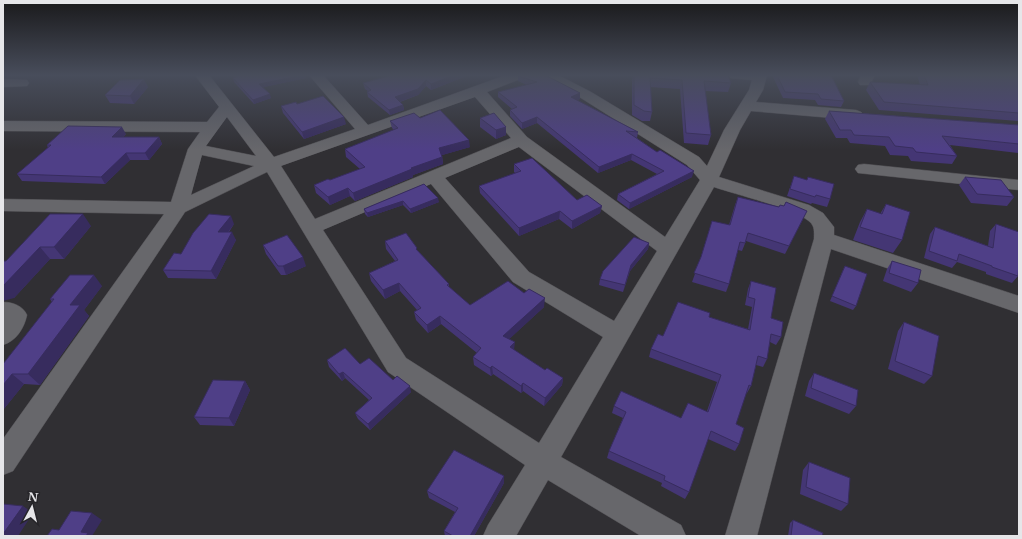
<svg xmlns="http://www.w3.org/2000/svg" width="1022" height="539" viewBox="0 0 1022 539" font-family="'Libre Baskerville',serif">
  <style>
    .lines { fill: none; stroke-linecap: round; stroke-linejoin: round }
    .minor-casing { stroke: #4e4d51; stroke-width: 1 }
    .minor { fill: #67676b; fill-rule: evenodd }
    .wall { fill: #443674 }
    .shaded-wall { fill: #372c5e }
    .building { fill: #4f3f87; stroke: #372c5e }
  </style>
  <rect width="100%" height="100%" fill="#302f33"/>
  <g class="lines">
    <defs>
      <path id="minor" d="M195,75H209L274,157L355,129L309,75H323L368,125L506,75H525L523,78L487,92L527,137L665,237L700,180L687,165L581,98L543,78L541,75H558L591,92L699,157L707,166L724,130L749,90L752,80L730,78L728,75H767L763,90L756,102L856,110L861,112L864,115L861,118L856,120L751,111L740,130L719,177L809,205L823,213L834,227V235L1019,296V313L831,249L757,536H725L814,239C814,232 815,227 810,222C796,209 734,194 714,187L561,457L681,525L686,536H641L548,480L516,536H483L488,525L525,465L388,372L267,172L185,212L13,471L3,475V439L164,214L3,211V199L171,202L188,149L200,132L3,131V121L207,122L219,107ZM475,97L511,138L315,219L281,166ZM227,117L256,156L206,146ZM519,147L657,251L614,321L529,272L445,178ZM202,155L254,166L191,195ZM431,184L513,282L603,337L539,443L406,358L323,230Z
        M861,75H875L870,85H860L858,82Z
        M3,79L27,80L29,83L27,86L3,87Z
        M864,164L1019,180V190L858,173L855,169L858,165Z
        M3,302C13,302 23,306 27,315C24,329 16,341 3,345Z"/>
    </defs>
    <!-- minor casing -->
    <use href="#minor" class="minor-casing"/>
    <!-- minor -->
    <use href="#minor" class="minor"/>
  </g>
  <!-- wall -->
  <path class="wall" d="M232,75H305L306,78L263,87L271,98L254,104L234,82L233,78H235Z
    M391,75H469L431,90L426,86L418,95L400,102L403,105L404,110L390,115L368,97L367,92L368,91L365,89L363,83Z
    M521,75L580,99L577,100L638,132L637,138L692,177L629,209L617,200L618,194L657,174L631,160L598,173L537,123L522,129L510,116V110L512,109L498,97V92L527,85L518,81V76Z
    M633,75L731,83L728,92L705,91L711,135L708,145L684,143L680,89L650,87L652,112L650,121H642L632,115V80Z
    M772,75H831L844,101L841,107L818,105L815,100L783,98Z
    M917,75H1019V121L879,110L866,90L870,82L920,85Z
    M148,87L134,104L110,103L105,95Z
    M281,106L346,124L304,139L283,113Z
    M829,111L1019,125V153L950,145L957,156L952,164L911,161L908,156L890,155L885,146L850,143L847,138H836L825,119Z
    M420,118L470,147L442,155L443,164L413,175V177L355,201L350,196L330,205L316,193L314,185L330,180L360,169L346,157L345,149L394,130L392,128L390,121Z
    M480,118L506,127V135L496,139L480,127Z
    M126,134L123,137H159L162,144L149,160H130L105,184L22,181L17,174L48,148L47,145Z
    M514,164L577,200L602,206L600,213L572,229L559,219L519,236L480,193L479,186L515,173L514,172Z
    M794,176L807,180L808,177L830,199L827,207L812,203L811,204L787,196Z
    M965,177L1014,197L1007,206L971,203L959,185Z
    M424,184L439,202L411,213L403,205L368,217L365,214L364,209Z
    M738,197L779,207L784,206L786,202L803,219L785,254L746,241L742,251L738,250L729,284L726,292L692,282L700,260L712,221L729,225L735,205Z
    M886,204L902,240L893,253L853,240L860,222L867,209L880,214Z
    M234,224L229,232L236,240L216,279L168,278L163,270L181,254Z
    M996,224L1018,276L1012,283L986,274V272L957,262L952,268L924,258L930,234L935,227L988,246L990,231Z
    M91,226L64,259H50L14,298L6,261Z
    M385,241L418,251L449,284V287L470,305L524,293L544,307L509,339L514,350L545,370L563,378L562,385L544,406L523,391L521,393L493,374L491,376L474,365L473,357L477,353L441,324L428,333L416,320L414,312L417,310L400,291L385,299L371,281L369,273L395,261L386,249Z
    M649,243L648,249L630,271L623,292L599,285L600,279Z
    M263,245L306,266L286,275H281L266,254Z
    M892,261L918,283L911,292L883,281L887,269Z
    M845,266L856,306L853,310L830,301L843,270Z
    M751,281L781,337L776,345L770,342L767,359L763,367L756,365L751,386L747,393H746L736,424L739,444L735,451L708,439L689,492L685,499L661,486L662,483L607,458L609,451L623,418L612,413L614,406L681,418L707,411L717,382L649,357L651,349L663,336L709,317L748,329L752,307L745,305L748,289Z
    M102,286L84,310L89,316L40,385L24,384L3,410V364L52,302L50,299Z
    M904,322L932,376L924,384L888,369L898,331Z
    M327,360L360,364L393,380L411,392L370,430L358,419L355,413L369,400L345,378L342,381L329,367Z
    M814,373L856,406L849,414L805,396L809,381Z
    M245,381L250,390L234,426L200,425L194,417Z
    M809,462L848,504L841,511L800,494L803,470Z
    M504,483L474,536H445L444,531L455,512L429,498L427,491Z
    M793,520L822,536H788L790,523Z"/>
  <!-- shaded-wall -->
  <path class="shaded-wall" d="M304,75H305L306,78L260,88L259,84Z
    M455,75H469L431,90V84Z
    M144,79L148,87L134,104L130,96Z
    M426,80V86L418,95L396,103L395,97Z
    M580,93V99L571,103V97Z
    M270,94L271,98L254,104L253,100Z
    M403,105L404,110L390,115L389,110Z
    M344,117L346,124L304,139L302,132Z
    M537,117V123L522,129V123Z
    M122,127L126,134L116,144L112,137Z
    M506,127V135L496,139V130Z
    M159,137L162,144L149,160L145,153Z
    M469,140L470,147L439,156V148Z
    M126,153L130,160L105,184L101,177Z
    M632,154L631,160L598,173L599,167Z
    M442,157L443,164L413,175V177L355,201L353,193L411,168Z
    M694,171L692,177L629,209L630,203Z
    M348,188L350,196L330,205L328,197Z
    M438,198L439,202L411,213L410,209Z
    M403,201V205L368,217L367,213Z
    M602,206L600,213L572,229V221Z
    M560,211L559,219L519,236V228Z
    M83,214L91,226L64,259L54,247Z
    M231,216L234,224L222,240L218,232Z
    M232,232L236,240L216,279L211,271Z
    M649,243L648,249L630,271L623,292L631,265Z
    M40,247L50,259L14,298L3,301V286Z
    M303,257L306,266L286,275L283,266Z
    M94,275L102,286L84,310L89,316L40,385L28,374L70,305Z
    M399,283L400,291L385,299L383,290Z
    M545,298L544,307L504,344L503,336Z
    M440,316L441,324L428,333L427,325Z
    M515,342L514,350L510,347Z
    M492,366L493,374L491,376L490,368Z
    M343,372L345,378L342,381L339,374Z
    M12,374L24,384L3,410V385Z
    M563,378L562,385L544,406L545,398Z
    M245,381L250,390L234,426L229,418Z
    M523,383V391L521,393V386Z
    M410,386L411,392L370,430L368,424Z
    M504,476V483L474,536H470Z
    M23,506L33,513L18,536H3V534Z
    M92,513L102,520L92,536H86L81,532Z"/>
  <!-- building -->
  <path class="building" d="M234,75H304L259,84L270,94L253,100L233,78L236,77Z
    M392,75H455L431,84L426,80L418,89L395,97L403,105L389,110L367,92L371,90L363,83Z
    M521,75H545L580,93L571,97L638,132L626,131L657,152L660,150L694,171L630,203L618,194L664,171L632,154L599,167L537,117L522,123L510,110L517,107L498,92L537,82L518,76Z
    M634,75H728L731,83L704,81L711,135L686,133L682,80L650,78L652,112L644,111L634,105Z
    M777,75H831L844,101L821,99L818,94L785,92Z
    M924,75H1019V113L884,102L870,82L928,85Z
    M144,79L130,96L105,95L120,80Z
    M323,96L344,117L302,132L281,106L296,102L297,104Z
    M440,110L469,140L439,148L442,157L411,168L412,169L353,193L348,188L328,197L314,185L328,179L330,180L365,167L345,149L398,128L390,121L414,113L420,118Z
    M829,111L1019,125V144L942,136L957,156L916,152L913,148L895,146L889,137L854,135L851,130H840Z
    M494,113L506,127L496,130L480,118Z
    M68,126L122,127L112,137H159L145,153H126L101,177L17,174L51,145H47Z
    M532,158L577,200L587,195L602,206L572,221L560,211L519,228L479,186L521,171L514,164Z
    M794,176L807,180L808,177L834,184L830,199L816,195L815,197L790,189Z
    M965,177L1001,180L1014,197L977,194Z
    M424,184L438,198L410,209L403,201L367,213L364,209Z
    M738,197L779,207L780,205L784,206L786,202L807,211L789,246L748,233L745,243L740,242L729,284L694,273L701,257L712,221L730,225Z
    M886,204L910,212L902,240L860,227L867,209L882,214Z
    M50,214H83L54,247H40L3,286V261H6Z
    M209,214L231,216L218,232H232L211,271L163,270L174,253L181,254L193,233Z
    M996,224L1019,232V264L1018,276L992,267V266L959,254L957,261L929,251L935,227L993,248Z
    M406,233L417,248L416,249L449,284L447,285L470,305L508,281L524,293L529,289L545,298L503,336L515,342L510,347L545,370L547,368L563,378L545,398L523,383L521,386L492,366L490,368L473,357L481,348L440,316L427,325L414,312L421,308L399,283L383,290L369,273L398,260L385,241Z
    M287,235L303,257L283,266H278L263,245Z
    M634,237L649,243L631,265L625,285L600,279L603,271Z
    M892,261L921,270L918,283L889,273Z
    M845,266L867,274L856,306L832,296Z
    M70,275H94L70,305H80L28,374H12L3,385V364L54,299H50Z
    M751,281L776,288L771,318L783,322L781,337L771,334L767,359L758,356L751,386L749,385L736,424L744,428L739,444L711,431L689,492L664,480L665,476L609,451L626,412L614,406L621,391L681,418L688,403L708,412L721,375L651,349L658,334L663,336L678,302L710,313L709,317L750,330L755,299L748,297Z
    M904,322L939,336L932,376L895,361Z
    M345,348L360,364L369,358L393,380L397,376L410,386L368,424L355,413L372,398L343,372L339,374L327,360Z
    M814,373L858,390L856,406L811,388Z
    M213,380L245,381L229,418L194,417Z
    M454,450L504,476L470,536H453L444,531L458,508L427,491Z
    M809,462L850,478L848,504L806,487Z
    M3,504L23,506L3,534Z
    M71,511L92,513L81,532L88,533L86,536H47L52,529L59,530Z
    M793,520L823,533L822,536H791Z"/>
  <!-- sky -->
  <linearGradient id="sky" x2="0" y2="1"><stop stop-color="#1a1a1c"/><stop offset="0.5" stop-color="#484d5b"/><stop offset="1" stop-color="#484d5b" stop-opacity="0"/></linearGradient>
  <rect width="1022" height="150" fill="url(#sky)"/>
  <!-- border -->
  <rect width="1022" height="539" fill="none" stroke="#e6e6e9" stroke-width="8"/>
  <!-- north arrow -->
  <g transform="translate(32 507) rotate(7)" stroke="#262529" stroke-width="3" paint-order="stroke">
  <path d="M0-3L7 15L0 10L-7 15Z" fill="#e6e6e9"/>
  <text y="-6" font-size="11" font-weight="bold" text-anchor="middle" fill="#e6e6e9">N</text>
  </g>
</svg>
